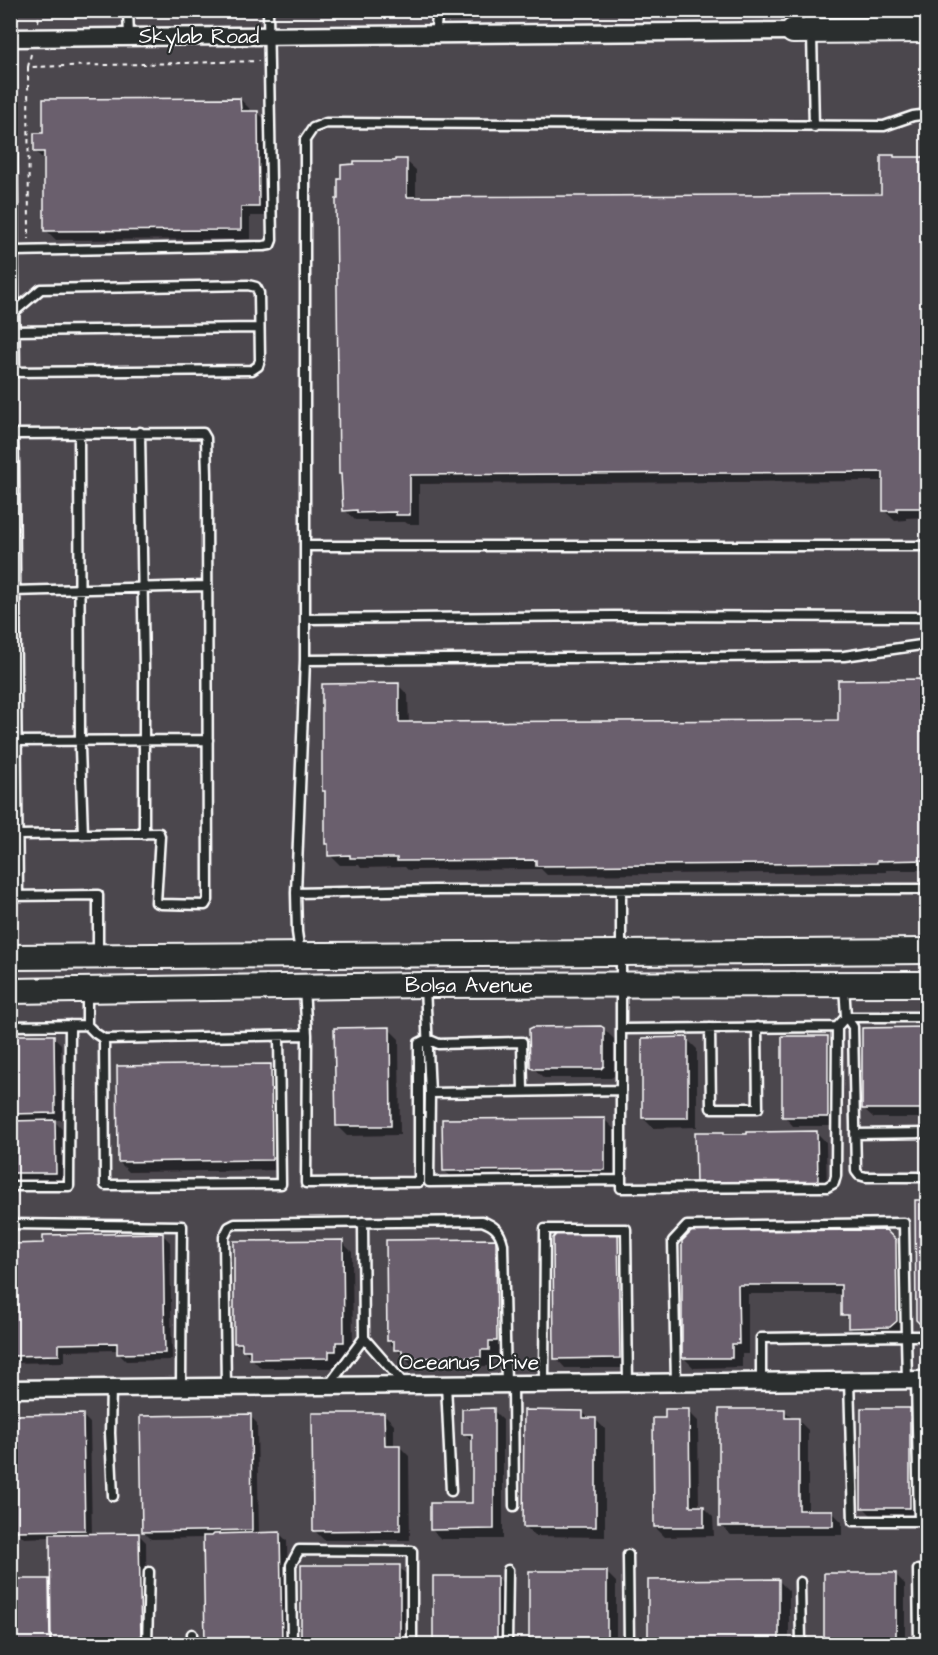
<svg xmlns="http://www.w3.org/2000/svg" width="938" height="1655" viewBox="0 0 938 1655" font-family="'Architects Daughter',sans-serif">
  <style>
    .built { fill: #4c464e }
    .shadow { fill: #0007 }
    .building { fill: #6b5e6d; stroke: #fff; stroke-width: 1.5 }
    .lines { fill: none; stroke-linecap: round; stroke-linejoin: round }
    .lane-casing { stroke: #fff; stroke-width: 13 }
    .street-casing { stroke: #fff; stroke-width: 21 }
    .secondary-casing { stroke: #fff; stroke-width: 28 }
    .path { stroke: #fff; stroke-width: 2; stroke-dasharray: 4.5 4.5; stroke-linecap: butt }
    .lane { stroke: #2a2d2e; stroke-width: 8 }
    .street { stroke: #2a2d2e; stroke-width: 16 }
    .secondary { stroke: #2a2d2e; stroke-width: 24 }
    .labels { text-anchor: middle; stroke-width: 4.5; stroke-linejoin: round; paint-order: stroke }
    .street-label { font-size: 21px; fill: #fff; stroke: #2a2d2e }
  </style>
  <rect width="100%" height="100%" fill="#3e3c41"/>
  <filter id="ink" filterUnits="userSpaceOnUse"><feTurbulence type="fractalNoise" baseFrequency=".0167" numOctaves="2"/><feDisplacementMap in="SourceGraphic" scale="12" xChannelSelector="R" yChannelSelector="G"/><feConvolveMatrix kernelMatrix="1 2 1 2 8 2 1 2 1" color-interpolation-filters="sRGB"/></filter>
  <g filter="url(#ink)">
    <!-- built -->
    <path class="built" d="M11,11H927V1644H11Z"/>
    <!-- shadow -->
    <path class="shadow" d="M240,99L250,109V113H258L268,122V216H250V239L56,240L46,230L45,161L36,152Z
      M894,156L896,159H928V517L906,518V520L895,521L885,511V481L419,484V524H408L405,522H368L366,520H355L345,510L343,476L340,473L406,161L416,170V199L883,196Z
      M928,681V870H886V872L547,875L541,869L408,870L405,867L361,868L359,865H340L330,855V846L327,843L326,793L324,790L398,685L408,695L409,724L840,721Z
      M389,1029L399,1039L400,1135L347,1136L337,1126Z
      M604,1029L614,1039V1076L611,1078H544L531,1066Z
      M928,1029V1118H874L864,1109Z
      M53,1036L61,1044L62,1120H53L62,1129V1180H10V1122H13L10,1119V1037Z
      M827,1038L837,1048V1126H793L784,1116Z
      M687,1039L697,1049V1127L653,1128L643,1118Z
      M270,1066L280,1075L281,1170L129,1172L119,1162Z
      M604,1119L614,1129L615,1179L454,1180L444,1170Z
      M817,1133L826,1142L827,1192L707,1193L697,1183L725,1136Z
      M618,1231L627,1241L629,1368H565L556,1358Z
      M885,1231L905,1251L906,1331L859,1337L849,1327V1321L843,1314V1294H748V1354H742V1367L694,1368L684,1358L683,1242Z
      M163,1235L170,1242L172,1360L126,1361L119,1354V1350L65,1351V1362L10,1363V1245Z
      M495,1241L505,1251L506,1350H498V1359H490V1366L413,1367L388,1341Z
      M342,1242L352,1252L353,1351H345L346,1360L338,1361V1368H261L236,1342Z
      M493,1410L503,1420V1539H441L431,1529L474,1505L473,1443L464,1433Z
      M784,1410L794,1420H798L808,1430V1512H832L842,1522V1535H731L721,1525Z
      M909,1410L919,1420V1517H873L863,1507Z
      M688,1411L698,1421L699,1507H703L713,1517L714,1536L665,1537L655,1527L666,1419Z
      M582,1412L590,1419H595L605,1429V1537L535,1536L525,1526Z
      M384,1414L394,1424V1446H399L409,1456L410,1540H324L314,1530Z
      M83,1416L90,1423L92,1535L138,1534L146,1542L147,1644H10V1581L52,1580L51,1537L24,1538L17,1531Z
      M250,1416L257,1423L259,1534H280L287,1541L289,1644H207L205,1538L151,1539L144,1532Z
      M303,1567H399L409,1577V1644H303Z
      M530,1572H606L616,1582V1644H530Z
      M825,1574H895L905,1584V1644H825Z
      M434,1577H496L506,1587V1644H434Z
      M650,1581H779L789,1591V1644H650Z"/>
    <!-- building -->
    <path class="building" d="M240,98L241,111H258L259,207H241V230L44,231V152H34V133H43V99Z
      M881,155H894V157H928V508H897V511H883V472L410,475V515H396V512L357,513V510L343,511L341,474H339L336,199H338V179H341V165L354,164V161H395V159H407V197L881,194Z
      M928,679V860L877,861V863L536,866V860L397,861V858H350V855L328,856V844H325V791H322V684L399,683V722L838,720V680Z
      M601,1026L604,1028V1066L601,1069H533L530,1067L529,1029L533,1027Z
      M390,1027L391,1126H336L334,1028Z
      M928,1027V1109H862V1028Z
      M10,1035H54L55,1113L10,1114Z
      M782,1036H828V1117H782Z
      M688,1037V1118H642V1038Z
      M271,1064L272,1160L118,1162L117,1066Z
      M605,1118V1170L443,1171L442,1119Z
      M55,1120L56,1173H10V1121Z
      M817,1131L818,1183L696,1184L695,1132H724V1134H747V1132Z
      M915,1200H928V1327H923L916,1320Z
      M560,1230H618L620,1358L554,1359L553,1238Z
      M886,1230L896,1240L897,1321L890,1327L848,1328V1315H841V1285H738L739,1344H732V1358H682V1241L692,1231Z
      M163,1233L165,1353L117,1354V1343L59,1344V1355L10,1356V1244L43,1243V1235Z
      M496,1239L497,1341H489V1350H481V1357L402,1358V1350H394V1341H387L386,1240Z
      M343,1240L344,1342H336V1351H329V1358L250,1359V1350H242V1343H234V1241Z
      M494,1408V1529L430,1530V1503H472V1434H462V1409Z
      M861,1408H910V1508H861Z
      M665,1409H689L690,1506H704V1527H654L653,1418H665Z
      M719,1409H785V1418H799V1510H833V1526H719Z
      M524,1410L583,1411V1418H596V1527H523Z
      M312,1413H384L385,1445H400V1530L313,1531Z
      M83,1414L85,1530L15,1531L13,1415Z
      M251,1414L252,1530L142,1532L140,1416Z
      M280,1532L282,1644H205L203,1536H212L214,1534Z
      M139,1533L141,1644H51L50,1534Z
      M301,1565H400V1644H301Z
      M529,1571H607V1644H529Z
      M824,1573H896V1644H824Z
      M433,1576H497V1644H433Z
      M10,1579H49L50,1644H10Z
      M779,1579V1644H648V1580Z"/>
    <g class="lines">
      <defs>
        <path id="lane" d="M128,10L129,37
          M435,34L438,10
          M812,34L814,127
          M11,38L15,372
          M14,251L264,246L270,245L272,240L268,10
          M10,312H14L41,289L248,285L256,287L259,293L260,360L258,366L252,370L10,372
          M11,331L259,328
          M140,432L144,670V834
          M79,433L80,748L83,835
          M305,546H928
          M11,591L206,586
          M305,619L614,616L928,617
          M305,660L844,656L928,644
          M11,741L208,740
          M17,835L159,833L160,836L156,902L161,904L205,905L208,900L207,475L206,438L203,433L13,434L14,464C15,608 16,752 18,896
          M621,891V1188L827,1187L834,1183L836,1176L837,1027L846,1017L844,985
          M296,893L434,890L928,889
          M10,896L98,895V953
          M300,953L297,932L296,893L305,660V140L313,128L326,123L884,126L913,116L928,114
          M425,987L430,1093L429,1182L621,1180
          M304,989L307,1035L306,1183L419,1182V1043L427,1039L439,1044L522,1042L523,1091
          M87,993V1025L95,1033L104,1039L307,1035
          M846,1017L853,1027L856,1171L859,1175L866,1177H928
          M846,1017H928
          M10,1026L87,1025
          M710,1028L711,1108H758L757,1027
          M621,1029L837,1027
          M104,1039L105,1185L281,1184L279,1036
          M430,1093L621,1090
          M855,1134L928,1133
          M10,1186H69L70,1025
          M10,1224L182,1226L181,1387
          M364,1338L405,1385
          M849,1380L853,1521H928
          M907,1380L906,1336H928
          M916,1380L919,1521
          M676,1382L673,1241L687,1226L904,1223L906,1336L761,1338V1381
          M446,1384L451,1491
          M513,1384L514,1506
          M544,1384L545,1229H626L628,1383
          M329,1385L364,1338L363,1222
          M226,1387L224,1237L229,1227L235,1224L482,1221C495,1226 500,1231 503,1244L506,1384
          M111,1388L110,1433L113,1496
          M628,1555L629,1644
          M918,1570L919,1644
          M800,1582L801,1644
          M192,1634V1644
          M147,1644L149,1572
          M292,1644L291,1565L299,1550L412,1551V1644
          M507,1644L508,1570"/>
        <path id="street" d="M812,10V31
          M10,38L793,31
          M10,1389L928,1380"/>
        <path id="secondary" d="M793,31L928,30
          M10,957L928,951
          M10,991L425,985L928,984"/>
      </defs>
      <!-- lane casing -->
      <use href="#lane" class="lane-casing"/>
      <!-- street casing -->
      <use href="#street" class="street-casing"/>
      <!-- secondary casing -->
      <use href="#secondary" class="secondary-casing"/>
      <!-- path -->
      <path class="path" d="M38,22L40,10
        M31,54L28,67L259,61
        M28,67L29,239"/>
      <!-- lane -->
      <use href="#lane" class="lane"/>
      <!-- street -->
      <use href="#street" class="street"/>
      <!-- secondary -->
      <use href="#secondary" class="secondary"/>
    </g>
  </g>
  <g class="labels">
    <!-- street labels -->
    <g class="street-label">
      <text x="199" y="43">Skylab Road</text>
      <text x="469" y="992">Bolsa Avenue</text>
      <text x="469" y="1369">Oceanus Drive</text>
    </g>
  </g>
  <!-- margin -->
  <rect width="938" height="1655" fill="none" stroke="#2a2d2e" stroke-width="36"/>
  <rect x="18" y="18" width="902" height="1619" fill="none" stroke="#fff" stroke-width="2" filter="url(#ink)"/>
</svg>
